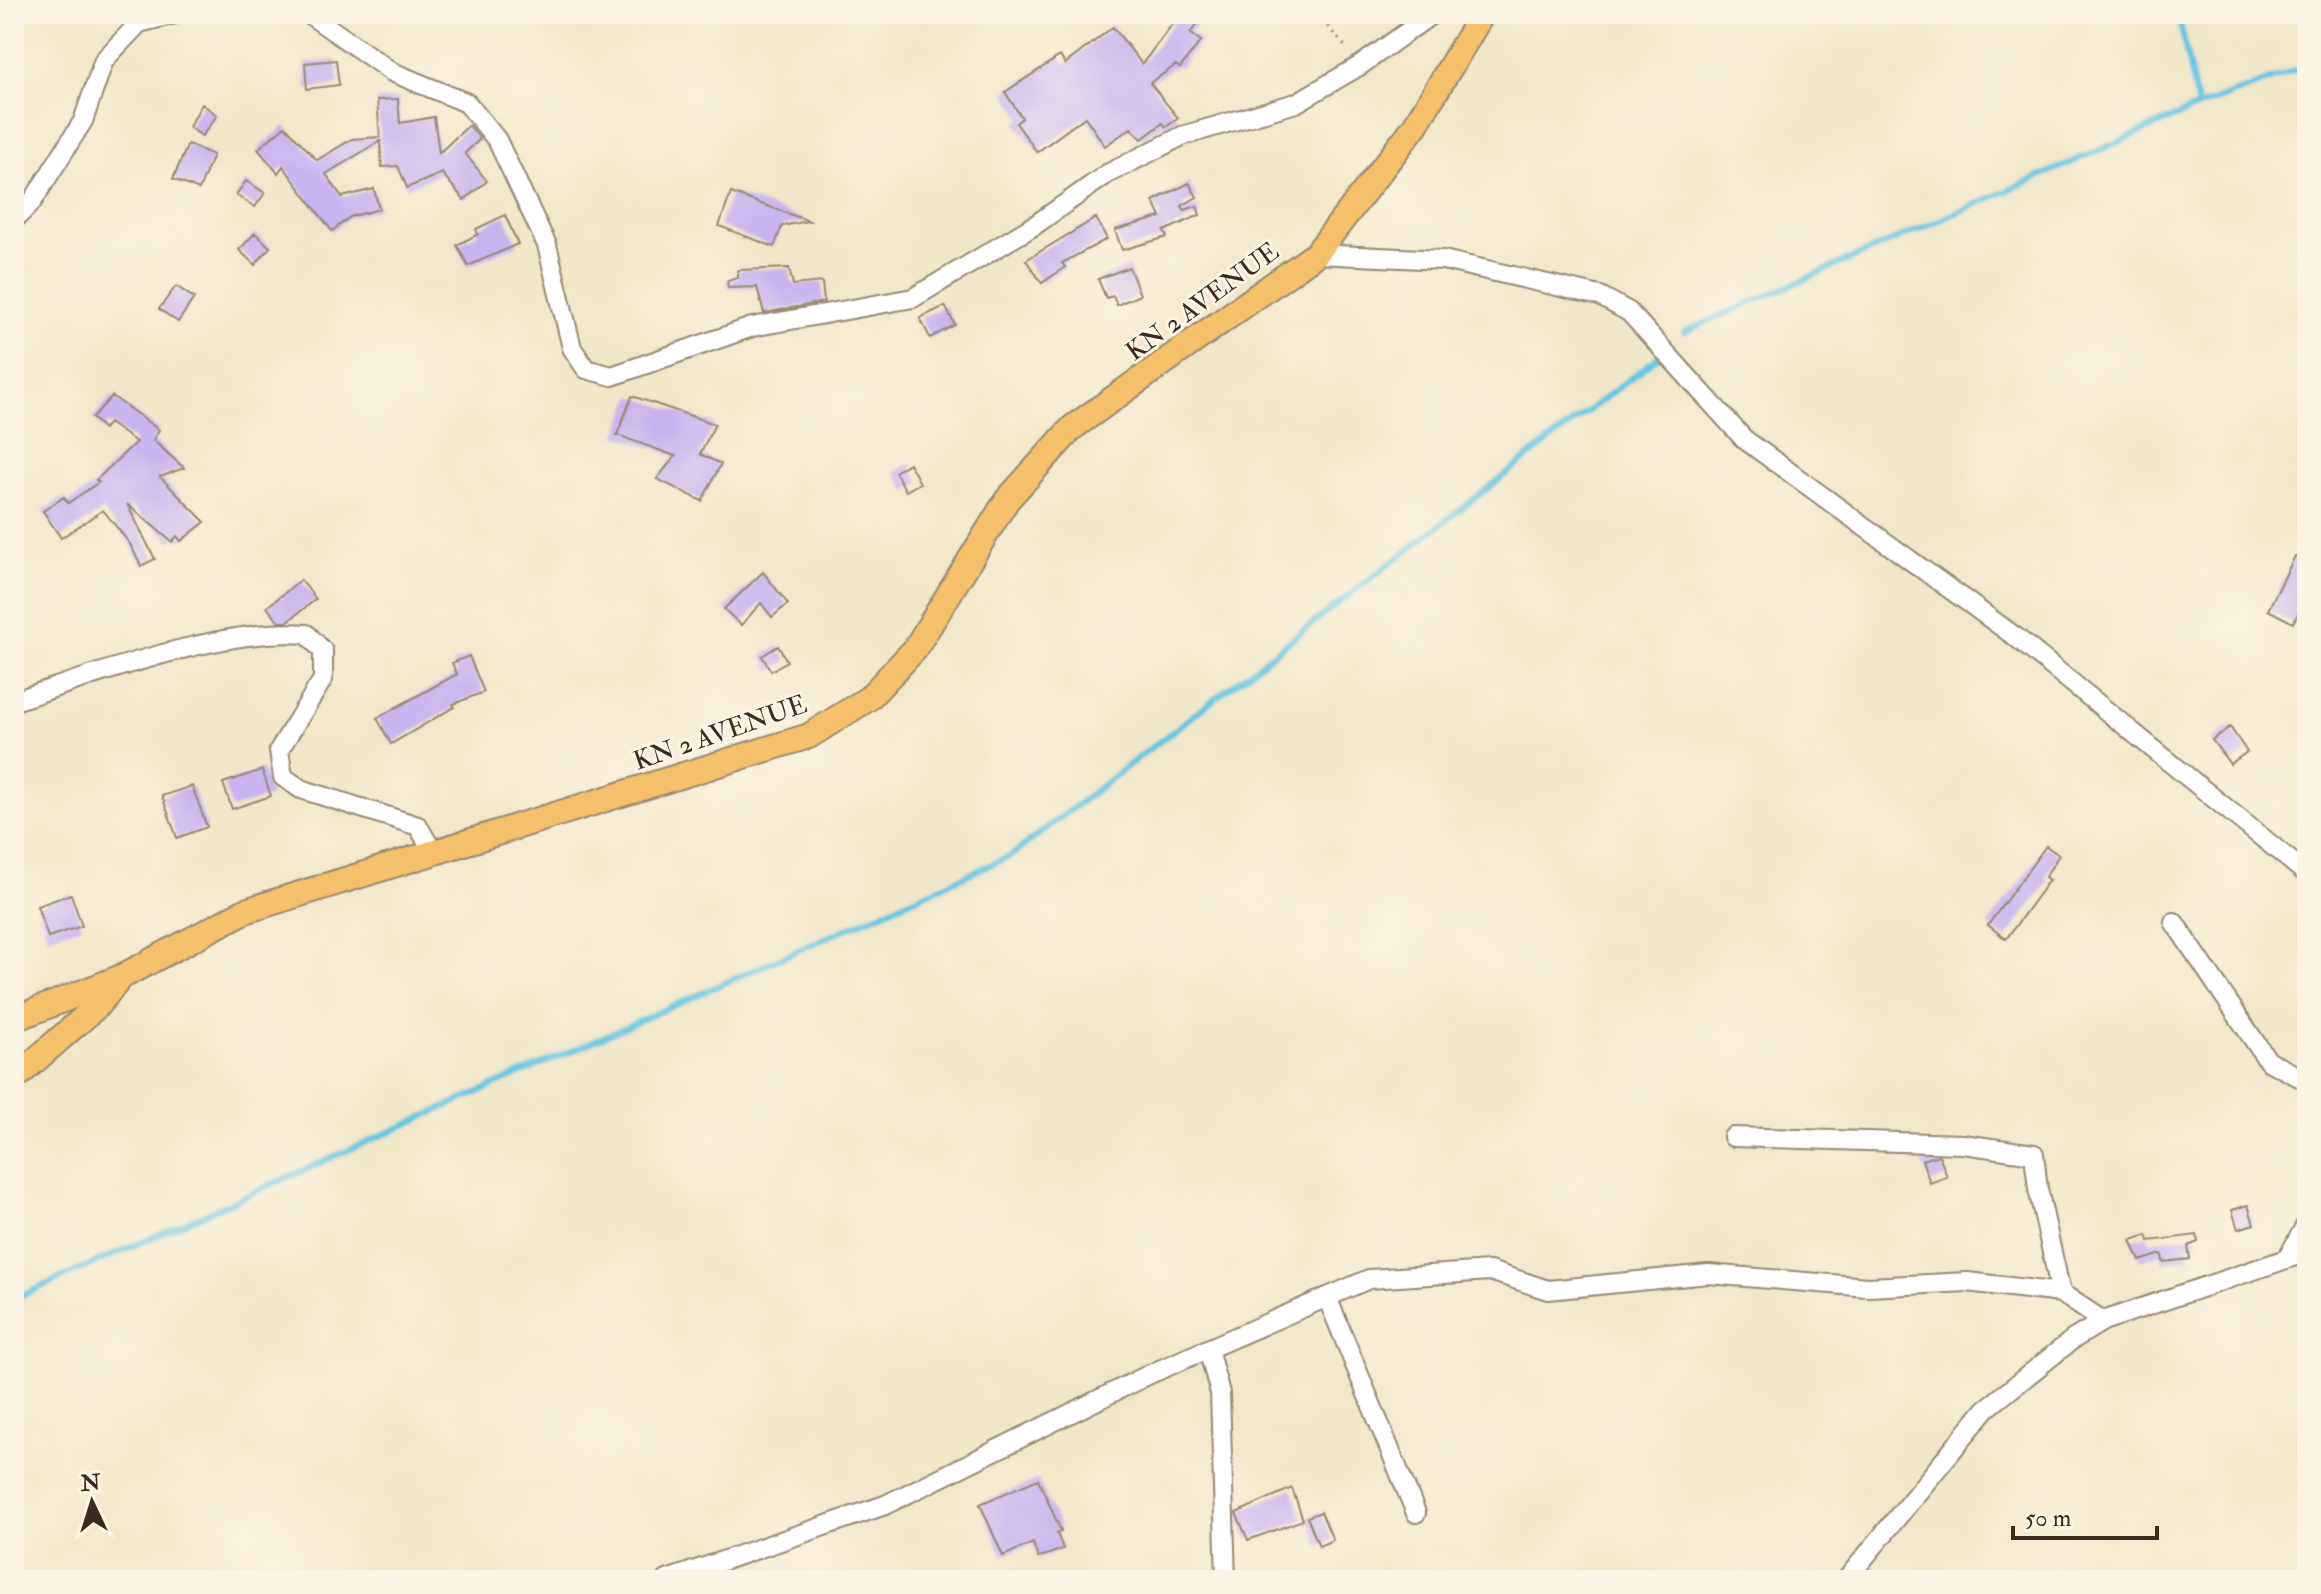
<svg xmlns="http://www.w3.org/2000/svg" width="2321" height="1594" viewBox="0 0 2321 1594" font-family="'IM FELL Double Pica',serif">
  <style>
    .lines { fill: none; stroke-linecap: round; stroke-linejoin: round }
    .stream { stroke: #64c5e2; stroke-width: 6 }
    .building { fill: #c8b4f0 }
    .minor-casing { stroke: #968873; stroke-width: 22 }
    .major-casing { stroke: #968873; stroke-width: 28 }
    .path { stroke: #968873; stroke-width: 3; stroke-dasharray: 2 6; stroke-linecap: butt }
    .minor { stroke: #fff; stroke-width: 18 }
    .major { stroke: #f6c06b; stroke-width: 24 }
    .labels { text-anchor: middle; stroke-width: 6; stroke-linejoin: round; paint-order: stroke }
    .street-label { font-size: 26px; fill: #3b2a1e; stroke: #fcf5e5 }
  </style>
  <rect width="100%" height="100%" fill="#fcf5e5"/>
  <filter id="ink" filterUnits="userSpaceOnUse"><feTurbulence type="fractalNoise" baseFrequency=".0125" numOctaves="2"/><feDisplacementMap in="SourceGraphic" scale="16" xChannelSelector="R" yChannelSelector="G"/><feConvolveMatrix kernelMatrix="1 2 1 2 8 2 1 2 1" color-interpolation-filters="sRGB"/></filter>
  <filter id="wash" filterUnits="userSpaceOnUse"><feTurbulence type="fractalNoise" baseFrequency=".006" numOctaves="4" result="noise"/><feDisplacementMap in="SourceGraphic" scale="32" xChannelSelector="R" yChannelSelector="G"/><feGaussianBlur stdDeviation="1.8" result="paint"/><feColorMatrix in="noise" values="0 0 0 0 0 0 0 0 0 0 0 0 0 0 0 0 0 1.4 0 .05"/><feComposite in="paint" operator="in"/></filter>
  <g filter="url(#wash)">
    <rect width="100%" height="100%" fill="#f0e6c8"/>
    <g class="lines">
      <!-- stream -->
      <path class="stream" d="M2178,14L2198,107
        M1684,332L2198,107L2307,66
        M14,1299L1012,855L1662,354"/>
    </g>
    <g id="blocks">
      <!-- building -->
      <path class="building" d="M1180,14H1191L1200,21L1190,33L1201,41L1180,68L1176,65L1150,83L1178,118L1166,127L1163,123L1142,139L1131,128L1105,146L1085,117L1037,152L1016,123L1022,118L1005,92L1060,56L1065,64L1113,27L1142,64Z
        M336,60L339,85L307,89L305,63Z
        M398,99L400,123L434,117L439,153L469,125L480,139L465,153L487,181L464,200L442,173L407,188L398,166L382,167L380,141L326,174L342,197L374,189L379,209L350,217L332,231L283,166L278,173L258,149L285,126L317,160L352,139L380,137L377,100Z
        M202,104L217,115L202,136L189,127Z
        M188,144L213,155L199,190L173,179Z
        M246,181L265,193L255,207L236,195Z
        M1189,183L1197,197L1182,206L1184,210L1197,206L1200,215L1164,231L1167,237L1122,250L1115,230L1161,217L1153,201Z
        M731,193L809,221L782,226L774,247L719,226Z
        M505,215L518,244L468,266L457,245L478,234L476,229Z
        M1096,218L1107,239L1062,263L1065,267L1042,283L1026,260Z
        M255,233L270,247L255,265L239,250Z
        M1129,267L1140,295L1117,305L1113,296L1106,298L1098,279Z
        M789,268L793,285L822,282L824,302L764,313L757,287L728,288L727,281L738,278V270Z
        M176,286L194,298L178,322L159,309Z
        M945,306L955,325L930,338L920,318Z
        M112,396L159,430L153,440L184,468L160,477L205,522L181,541L177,536L172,542L127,504L155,559L141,566L130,544L103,510L61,538L43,511L64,497L68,503L99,482L96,480L136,442L109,423L104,429L92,418Z
        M632,396L715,424L700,454L721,464L702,501L657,479L675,456L617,435Z
        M909,463L920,483L906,491L895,472Z
        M2295,556L2307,558V596L2293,623L2268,610Z
        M763,572L788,604L772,617L761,603L741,625L724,609Z
        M301,580L316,599L287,622H279L267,607Z
        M778,646L787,661L771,671L762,656Z
        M469,656L484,692L453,704L454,707L391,744L377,718L457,674L452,663Z
        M2230,727L2247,752L2230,764L2212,740Z
        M262,770L271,796L232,809L223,783Z
        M192,786L207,827L177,838L162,796Z
        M2046,846L2059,855L2045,877L2049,880L2006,939L1988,925Z
        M71,894L82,926L48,937L37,906Z
        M1939,1155L1947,1177L1930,1183L1922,1160Z
        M2248,1205L2254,1224L2238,1229L2232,1210Z
        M2147,1235L2149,1241L2197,1235L2198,1242L2188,1246L2190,1259L2163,1262L2162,1254L2140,1261L2131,1240Z
        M1038,1479L1061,1531L1057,1533L1063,1549L1038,1558L1033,1543L1003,1556L980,1504Z
        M1292,1488L1303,1520L1248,1540L1236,1513Z
        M1321,1512L1333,1540L1319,1546L1307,1517Z"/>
    </g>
  </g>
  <g filter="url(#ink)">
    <use href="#blocks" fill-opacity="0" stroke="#968873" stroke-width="2"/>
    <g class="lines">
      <defs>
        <path id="minor" d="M309,14L392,72L467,103L497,140L547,245L572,348L586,369L612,376L752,327L913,298L1035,225L1107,174L1182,136L1296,103L1361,65L1432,14
          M14,220L32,202L83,121L104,60L139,23L175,14
          M1316,254L1443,260L1600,296L1629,312L1744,439L2017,638L2307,874
          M14,701C94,675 226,626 307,634L323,651V679L279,750L283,777L301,789L418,826L433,852
          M2174,922L2268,1061L2307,1081
          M1733,1137L1963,1144L2034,1154L2038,1189L2061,1293
          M2288,1257L2307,1223
          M1327,1297L1416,1513
          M1208,1349L1220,1393L1226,1580
          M667,1580L885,1505L1150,1374L1369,1279L1490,1271L1548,1290L1708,1274L1868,1287L1967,1282L2061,1293L2103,1321
          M1846,1580L1986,1409L2072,1340L2103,1321L2307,1252"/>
        <path id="major" d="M14,1019L119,978
          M14,1079L96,1007L121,977L245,911L809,736L869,698L915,649L1007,500L1072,428L1316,254L1415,126L1482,14"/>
      </defs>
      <!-- minor casing -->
      <use href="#minor" class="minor-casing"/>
      <!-- major casing -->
      <use href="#major" class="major-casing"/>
      <!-- path -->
      <path class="path" d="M1317,14L1348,50"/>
      <!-- minor -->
      <use href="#minor" class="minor"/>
      <!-- major -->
      <use href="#major" class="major"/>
    </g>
  </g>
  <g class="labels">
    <!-- street labels -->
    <g class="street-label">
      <text transform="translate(1202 301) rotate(-36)" y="9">KN 2 AVENUE</text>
      <text transform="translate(720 732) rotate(-19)" y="9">KN 2 AVENUE</text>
    </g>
  </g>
  <!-- margin -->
  <rect width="2321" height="1594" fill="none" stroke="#fcf5e5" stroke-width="48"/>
  <!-- north arrow -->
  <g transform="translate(92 1502) rotate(356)" stroke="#fcf5e5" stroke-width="6" paint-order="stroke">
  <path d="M0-6L14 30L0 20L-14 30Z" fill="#3b2a1e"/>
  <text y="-12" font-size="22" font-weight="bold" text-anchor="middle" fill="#3b2a1e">N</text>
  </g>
  <!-- scale -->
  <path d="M2013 1526v12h144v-12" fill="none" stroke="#3b2a1e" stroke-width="4"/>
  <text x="2025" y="1526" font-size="24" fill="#3b2a1e" stroke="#fcf5e5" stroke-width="6" paint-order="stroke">50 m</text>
</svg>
